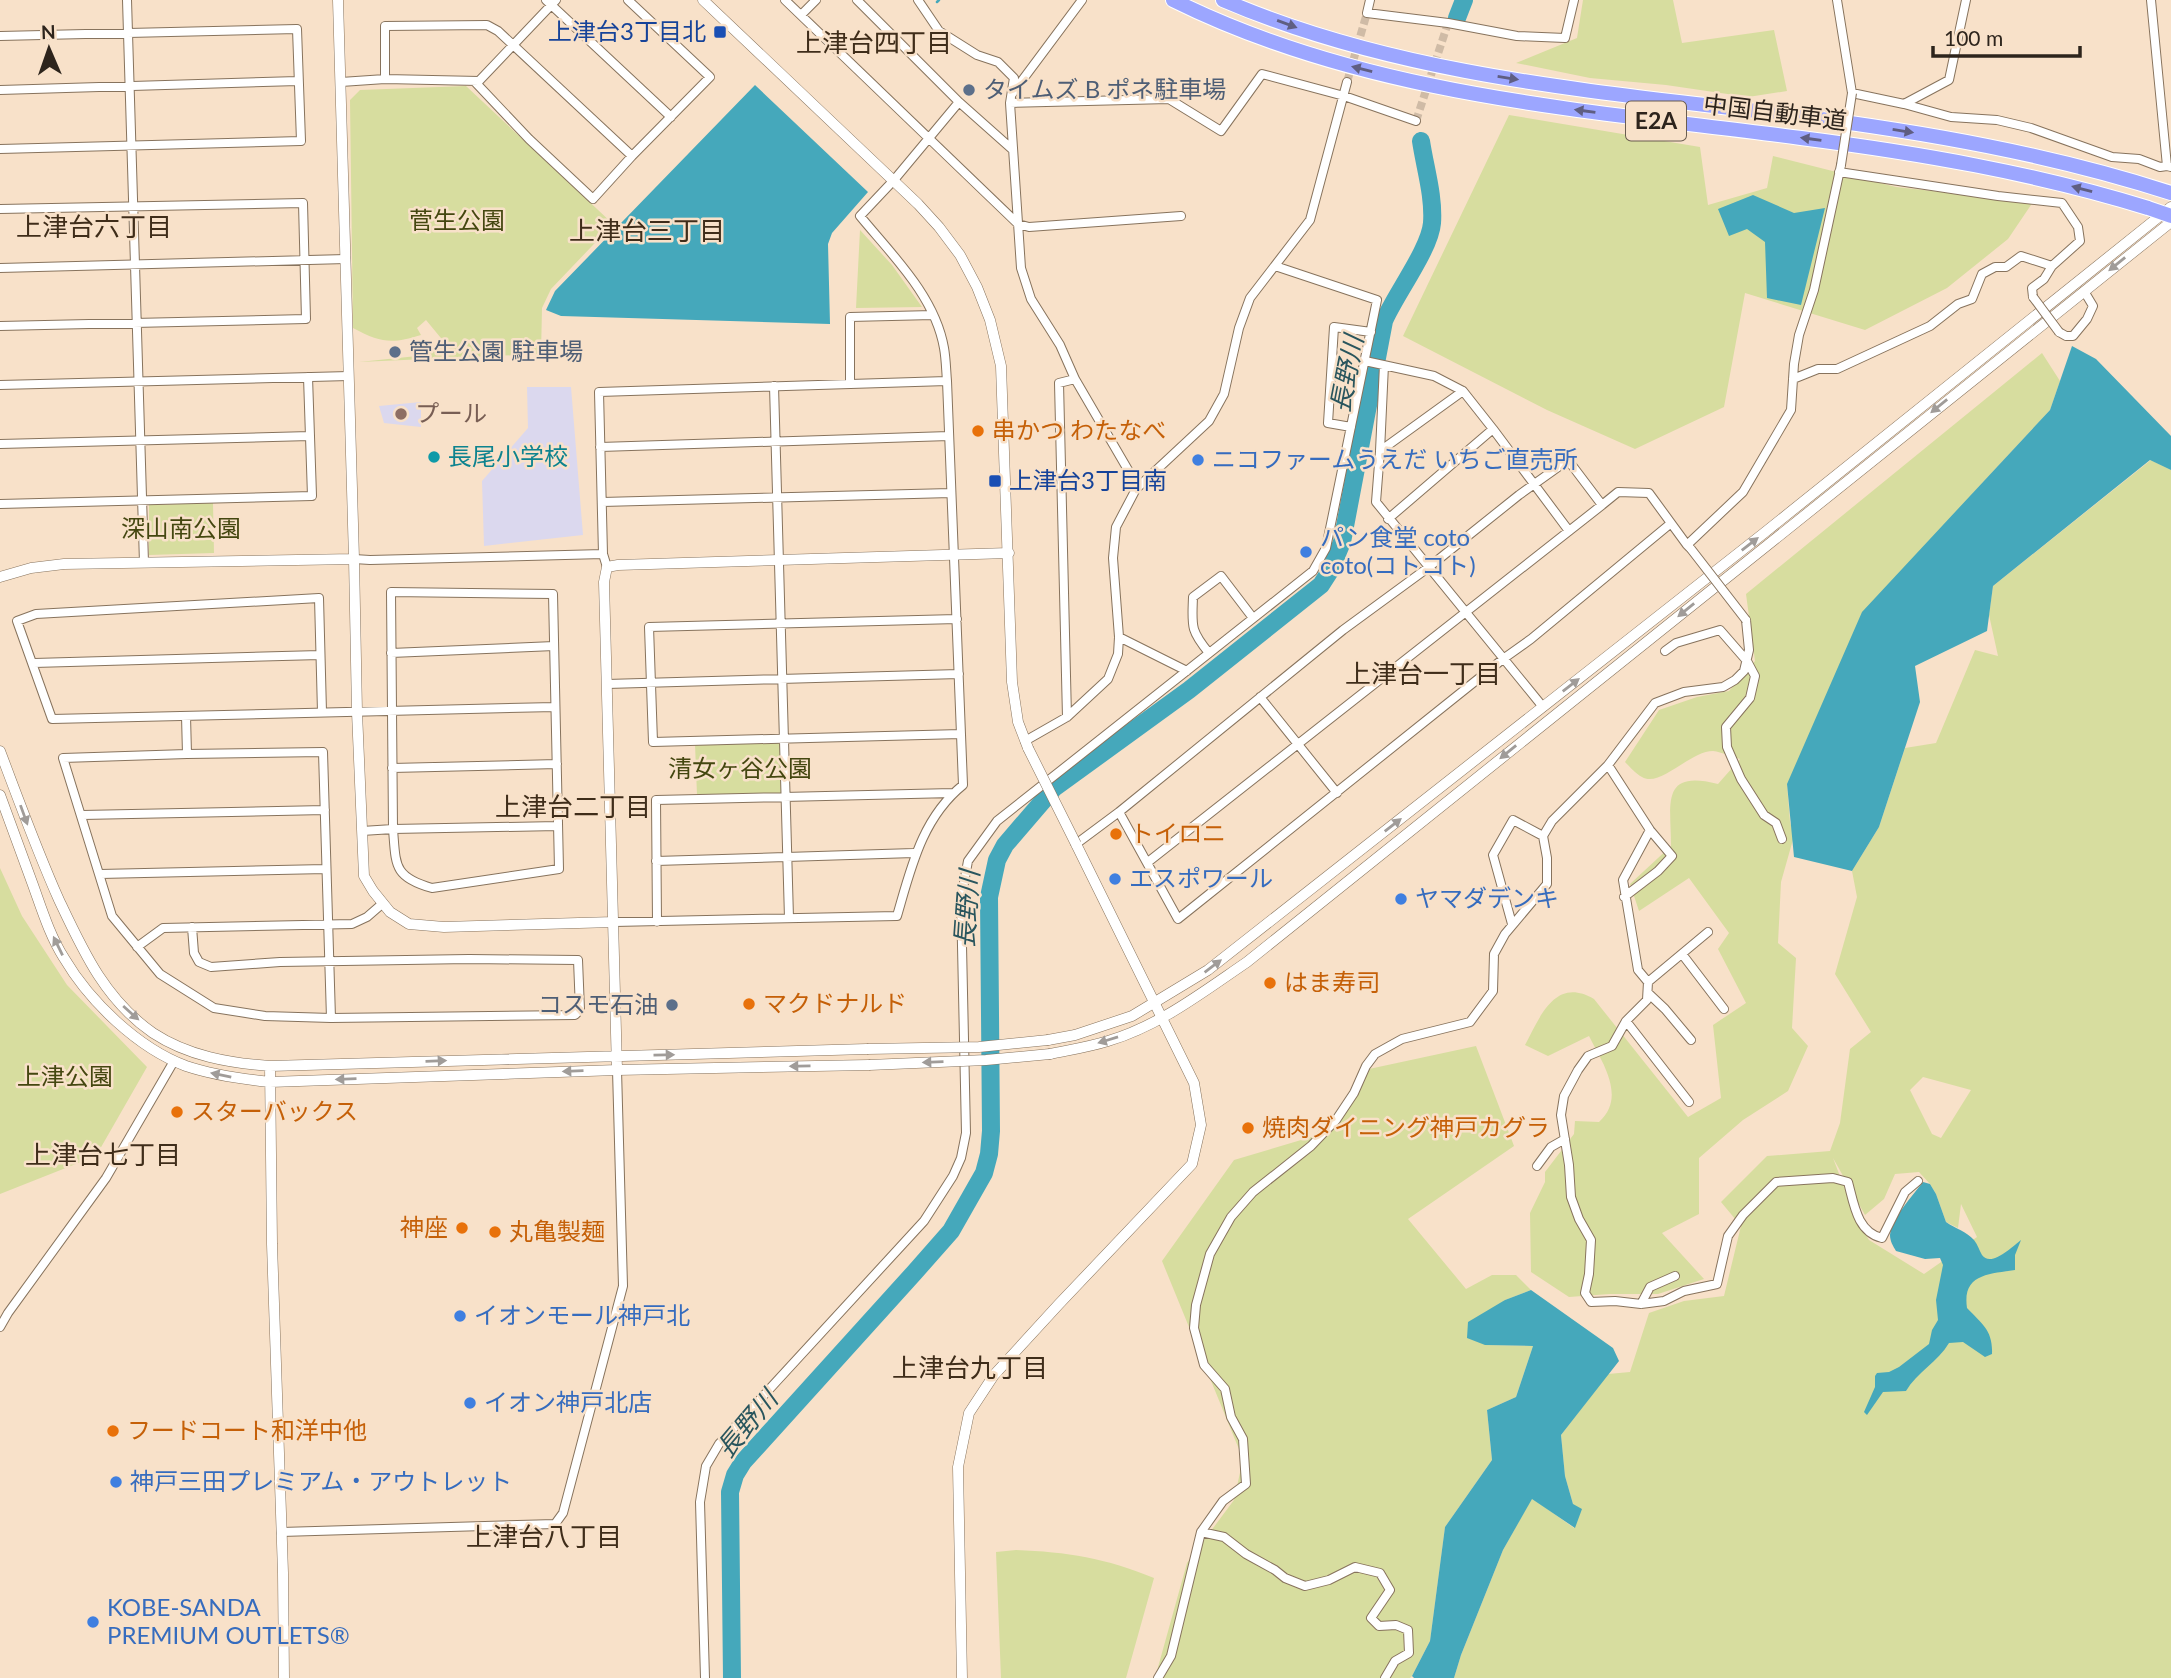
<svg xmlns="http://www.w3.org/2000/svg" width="2171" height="1678" viewBox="0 0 2171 1678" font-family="Lato,'Noto Sans JP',sans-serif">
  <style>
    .education { fill: #dbd8ee }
    .green { fill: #d7dd9f; fill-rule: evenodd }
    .water { fill: #45a8bb }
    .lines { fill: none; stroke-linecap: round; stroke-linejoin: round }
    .stream { stroke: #45a8bb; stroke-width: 2.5 }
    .river { stroke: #45a8bb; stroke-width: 18 }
    .minor-tunnel { stroke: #cfbba6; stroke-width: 8; stroke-dasharray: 8 4; stroke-linecap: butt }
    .minor-casing { stroke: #87735d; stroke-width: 10 }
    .tertiary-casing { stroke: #87735d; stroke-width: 11 }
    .motorway-casing { stroke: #fff; stroke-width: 16 }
    .minor { stroke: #fff; stroke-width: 8 }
    .tertiary { stroke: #fff; stroke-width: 10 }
    .motorway { stroke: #9ca6ff; stroke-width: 14 }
    .minor-bridge-casing { stroke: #87735d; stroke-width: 10; stroke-linecap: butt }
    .tertiary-bridge-casing { stroke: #87735d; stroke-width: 11; stroke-linecap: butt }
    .motorway-bridge-casing { stroke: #fff; stroke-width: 16; stroke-linecap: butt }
    .minor-bridge { stroke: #fff; stroke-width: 8 }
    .tertiary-bridge { stroke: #fff; stroke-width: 10 }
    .motorway-bridge { stroke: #9ca6ff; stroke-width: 14 }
    .oneway { fill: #5f5e82 }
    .oneway2 { fill: #a09c99 }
    .transit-dot { fill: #1a4fb4; stroke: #f8e1c9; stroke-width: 2.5 }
    .service-dot { fill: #5c6f8a; stroke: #f8e1c9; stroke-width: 2.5 }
    .education-dot { fill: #8d6e63; stroke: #f8e1c9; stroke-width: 2.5 }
    .food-dot { fill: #e8710a; stroke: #f8e1c9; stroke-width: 2.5 }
    .culture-dot { fill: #0f9aa8; stroke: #f8e1c9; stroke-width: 2.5 }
    .shop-dot { fill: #3f7fe0; stroke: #f8e1c9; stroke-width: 2.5 }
    .labels { text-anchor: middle; stroke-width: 5; stroke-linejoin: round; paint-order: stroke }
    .shield { fill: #f8e1c9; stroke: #6a5d50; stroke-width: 2 }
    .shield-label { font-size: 23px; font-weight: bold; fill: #2d241c }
    .transit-label { font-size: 24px; fill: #164399; stroke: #f8e1c9; text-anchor: end }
    .service-label { font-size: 24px; fill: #4e5e75; stroke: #f8e1c9; text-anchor: start }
    .street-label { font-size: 24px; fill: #2d241c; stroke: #f8e1c9 }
    .park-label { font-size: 24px; fill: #444710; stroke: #f8e1c9 }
    .education-label { font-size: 24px; fill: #785e54; stroke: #f8e1c9; text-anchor: start }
    .food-label { font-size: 24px; fill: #c56008; stroke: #f8e1c9; text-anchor: start }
    .culture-label { font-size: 24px; fill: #0d838f; stroke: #f8e1c9; text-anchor: start }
    .shop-label { font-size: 24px; fill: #366cbe; stroke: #f8e1c9; text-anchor: start }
    .neighbourhood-label { font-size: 26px; fill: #3f2d1a; stroke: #f8e1c9 }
    .water-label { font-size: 26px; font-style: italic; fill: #29555d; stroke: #f8e1c9 }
  </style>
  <rect width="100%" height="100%" fill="#f8e1c9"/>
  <!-- education -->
  <path class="education" d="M527,387H571L583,535L484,546L482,481L528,428Z
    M421,402V427L384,423L379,406Z"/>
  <!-- green -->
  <path class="green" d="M1583,0H1673L1682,43L1774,30L1787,91L1748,97L1666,85L1590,78L1516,63L1577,38Z
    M466,86L613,224L551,289L542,308L541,354L359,362L427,355L445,343L426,320L417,328L421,335C392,344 381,343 353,328L350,100L360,90Z
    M1509,115L1700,147L1708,205L1767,188L1773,156L1896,187L2033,202L2008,239L1947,288L1865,330L1745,293L1724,407L1635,449L1547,410L1403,336Z
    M860,230L892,265L922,307L856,308Z
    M2042,353L2060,381L2050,410L1974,492L1787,784L1790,822L1794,836L1781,882L1778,943L1796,958L1792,1028L1808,1046L1788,1091L1743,1120L1699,1158V1214L1662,1233L1704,1279L1658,1294H1610L1569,1297L1531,1272L1530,1213L1545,1182V1172L1574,1134L1575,1121L1599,1122C1627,1097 1602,1062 1589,1036L1548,1056L1525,1045C1540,1017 1555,976 1594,999L1688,1117L1721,1098L1713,1025L1746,1003L1718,949L1729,933L1689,878L1639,911L1630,884L1671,846C1671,804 1660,769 1718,784L1740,759C1732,757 1722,752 1713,751C1690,751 1660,788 1642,777C1636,774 1630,767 1625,762L1659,710L1697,697L1729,691L1755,661L1746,594Z
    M2151,460L2171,470V1678H1454L1461,1655L1503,1550L1532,1498L1574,1528L1573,1504L1565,1476L1561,1435L1608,1374L1630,1372L1649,1313L1684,1301L1724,1296L1741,1226L1721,1202L1767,1156L1830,1151L1840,1123L1850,1049L1871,1032L1835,974L1857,897L1852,871L1879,827L1905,748L1936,743L1975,650L1998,656L1989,615L1993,586ZM1923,1077L1971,1090L1941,1138L1932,1134L1910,1090ZM1833,1158L1865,1215L1884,1199L1895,1174L1919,1172L1930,1184L1936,1194L1946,1222L1958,1228L1961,1204L1977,1237L1924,1274L1869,1240L1856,1218Z
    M213,503L214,553L149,555V505Z
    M783,743V794L697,795L695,744Z
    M0,868L22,916L67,985L147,1067L96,1156L0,1194Z
    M1476,1046L1514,1146L1408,1219L1466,1289L1492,1275H1516L1531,1290L1505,1300L1485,1345L1533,1346L1516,1397L1487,1410L1492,1460L1445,1527L1430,1641L1412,1676L1410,1678H1155L1187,1563L1234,1500L1243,1459L1162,1261L1234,1160L1328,1132L1369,1069Z
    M1016,1550C1067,1552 1106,1558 1154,1578L1126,1678H1001L996,1552Z"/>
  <!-- water -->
  <path class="water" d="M755,85L868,192L832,233L828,244L830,324L561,316L546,310L555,291Z
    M1753,195L1794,213L1825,208L1801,305L1767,298L1765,242L1747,229L1729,236L1718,209Z
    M2072,346L2096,359L2171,436V470L2150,460L1993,586L1987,631L1915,666L1920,702L1879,827L1852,871L1794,857L1787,784L1862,612L2050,410Z
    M1923,1182L1930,1184L1936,1194L1946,1222C1956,1229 1966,1231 1974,1240C1978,1245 1979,1250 1982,1255C1991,1268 2013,1246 2021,1240L2015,1255V1270C1989,1274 1962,1274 1967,1308C1982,1324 1993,1330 1992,1354L1985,1357L1963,1342L1949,1343C1938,1362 1917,1372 1906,1391L1883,1392L1867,1415L1864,1412L1875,1387V1376L1877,1373L1889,1372L1899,1367L1929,1344L1932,1330L1938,1320L1936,1300L1943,1265L1940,1258L1925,1259L1896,1251C1893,1246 1890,1241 1890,1235C1892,1218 1913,1195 1923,1182Z
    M1531,1290L1613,1348L1619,1361L1561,1435L1565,1476L1573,1504L1582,1509L1575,1528L1532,1499L1503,1550L1461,1655L1454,1678H1414L1412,1676L1430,1641L1445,1527L1492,1460L1487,1410L1516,1397L1533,1346L1485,1345L1467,1338L1468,1322L1505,1300Z"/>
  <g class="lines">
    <!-- stream -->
    <path class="stream" d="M937,2L939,0"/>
    <!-- river -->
    <path class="river" d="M1457,18L1464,0
      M732,1678L730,1492L735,1475L743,1462L914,1273L951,1231L984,1173L989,1154L991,1131L989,897L997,860L1005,845L1054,788L1189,690L1321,585L1330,571L1342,542L1384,321C1395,295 1430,249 1432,223C1434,196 1425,168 1421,141"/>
    <!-- minor-tunnel -->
    <path class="minor-tunnel" d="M1347,82L1367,13
      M1416,121L1448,23"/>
    <defs>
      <path id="minor" d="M127,0L144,563
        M546,0L671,117
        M785,0L1018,224L1029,227L1181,216
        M918,0L939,31L977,55L998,62L1014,78L1010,103L1021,268L1031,299L1060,345L1075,379L1138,487
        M1370,0L1367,13L1448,23L1517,36L1565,38L1574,0
        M1837,0L1852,93L1904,104L1949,80L1966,0
        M2151,0L2167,166L2171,167
        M801,15L816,0
        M0,36L297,29L301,141L0,149
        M385,79V26L487,25L498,31L632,156
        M479,81L476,83L529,139L593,199L632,156L710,77L628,0
        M341,82L385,79L479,81L556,0
        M0,90L298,81
        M1012,94L1082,0
        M959,102L1013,150
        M1010,103L1169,99L1221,131L1262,74L1344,96L1416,121
        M1904,104L1951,117L1997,120L2031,128L2112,157L2139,159L2160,167L2167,166
        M1839,172L1998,196L2062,203L2078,227L2080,241L2052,266L2044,279L2032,288L2033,297
        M0,209L303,203L306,319L0,326
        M0,268L346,259
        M2059,332L2066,336H2073L2087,319L2093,306L2084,291
        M1365,361L1434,376L1463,391L1493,429L1569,531
        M1793,379L1818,369H1837L1930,326L1958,304L1972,299L1982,274L1995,267H2006L2021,256L2052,266
        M850,384V317L933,315
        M0,385L349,376
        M774,386L789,918
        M1463,391L1380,451L1376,502L1543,707
        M1351,427L1328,423L1334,327L1371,332
        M0,444L310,436
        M600,447L949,436
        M1380,451L1384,365
        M602,502L951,493
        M0,504L312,496L308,377
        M1388,519L1493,429
        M1670,524L1531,639L1503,659L1178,919L1119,812L1343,630L1429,567L1519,495L1568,460L1602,505L1618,492L1649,493L1687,545
        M1690,548L1687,545L1743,492L1791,410L1794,364L1799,335L1814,290L1841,165
        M354,559L370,560L603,554
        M607,567L603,554L599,392L947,381
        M391,592L553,594L559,869L432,888C393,877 396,865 393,829Z
        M957,619L649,627L653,742L961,734
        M1119,637L1187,671
        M1665,651L1676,643L1720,630L1747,661L1755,676L1750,698L1726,727L1727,747L1741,779L1764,815L1776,823L1782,839
        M391,653L554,646
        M1209,653C1190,630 1192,626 1193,597L1221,576L1253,618
        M34,663L320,655
        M607,684L959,674
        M1260,697L1337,793
        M322,712L319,598L36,614L17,621L52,719L555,707
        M186,716L187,754L63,758L112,916L160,974L214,1008L265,1016L331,1018L575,1015L580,1010L578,960L469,959L280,962L211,967L199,962L194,953L192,927
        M1067,717L1059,383L1075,379
        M1025,741L1067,717L1108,679L1118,654L1119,637L1113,558L1116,527L1136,489L1209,421L1224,394L1239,328L1250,298L1310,220L1347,82
        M187,754L323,752L331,1018
        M392,768L557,764
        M82,815L325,810
        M1650,830L1623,880L1638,970L1648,982L1647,1000L1626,1021L1612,1046L1588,1056L1578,1070L1564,1096L1561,1115L1569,1165L1571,1197L1579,1219L1591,1240L1589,1274L1585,1293L1591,1302L1615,1301L1641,1304L1664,1301L1684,1291L1717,1284L1728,1236L1743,1215L1776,1182L1833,1178L1848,1182C1854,1204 1857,1232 1882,1238L1905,1192L1918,1181
        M362,831L393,829L558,826
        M1076,844L1119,812
        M656,861L914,853
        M1148,862L1602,505
        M100,874L326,869
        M1624,897L1658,871L1672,856L1650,830L1608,765L1655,703L1684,692L1723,687L1735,680L1744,671L1749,650L1746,620
        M614,922L897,916C911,868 922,818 963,785L947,381C946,370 946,359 944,348C935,296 892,255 860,216L894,180L959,102L857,0
        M657,922L656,800L953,793
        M1512,924L1493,855L1513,820L1543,836
        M137,947L163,928L352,924L367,917L382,904
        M1682,954L1724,1009
        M1648,982L1708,932
        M1648,993L1665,1009L1691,1040
        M1626,1021L1689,1102
        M1537,1166L1551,1147L1565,1139
        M1641,1304L1650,1287L1675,1276
        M0,1327L8,1313L106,1178L174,1061
        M281,1532L555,1524L563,1513L623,1286L617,1070
        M1201,1532L1224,1537L1246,1554L1275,1570L1285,1578L1305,1586L1329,1580L1355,1567L1380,1573L1390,1590L1371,1618L1379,1626L1396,1625L1408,1630L1409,1653L1395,1661L1385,1678
        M705,1678L700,1502L706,1466L719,1444L924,1221L953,1176L961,1158L966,1133L961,899L968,861L997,821L1313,571L1326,548L1377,300L1275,266
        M1158,1678L1171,1656L1201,1532L1223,1501L1246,1484L1243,1439L1231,1417L1225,1389L1204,1365L1194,1328L1196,1305L1210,1254L1231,1217L1253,1192L1311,1146L1336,1120L1354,1093L1366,1066L1375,1054L1402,1039L1470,1022L1493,991L1494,954L1505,934L1547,884V858L1543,836L1552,821L1608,765"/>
      <path id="tertiary" d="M703,0L918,204L939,227L960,255L977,287L990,320L1001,366L1012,682L1018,722L1028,748
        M354,559L357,712L364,876L373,891L390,912L409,924L444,927L614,922
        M0,577L31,568L64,564L354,559L338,0
        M0,751C19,801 37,851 59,900C83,951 105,1000 153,1033C188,1056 229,1063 270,1066L867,1049
        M0,795C11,825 22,855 33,885C42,910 50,936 64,958C90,1002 138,1048 186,1066C213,1075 241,1079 270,1082L617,1070L869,1065
        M1048,1040L1075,1035L1132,1016L1208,970L1764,533L2171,207
        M1050,1054C1069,1050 1089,1047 1108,1041C1159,1026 1203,992 1247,962L2171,222
        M270,1066L272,1244L283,1573L284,1678
        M617,1070L604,582L607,567L618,565L1009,553
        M962,1678L958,1467L969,1413L994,1375L1059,1304L1192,1164L1201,1125L1194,1083L1076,844"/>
      <path id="motorway" d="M1173,0C1368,97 1589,110 1801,138C1918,153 2035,173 2148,208
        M1223,0C1404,78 1605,92 1798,116C1924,132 2050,154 2171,193"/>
    </defs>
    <!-- minor casing -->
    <use href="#minor" class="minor-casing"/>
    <!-- tertiary casing -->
    <use href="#tertiary" class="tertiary-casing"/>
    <!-- motorway casing -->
    <use href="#motorway" class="motorway-casing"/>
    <!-- minor -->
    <use href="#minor" class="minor"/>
    <!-- tertiary -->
    <use href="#tertiary" class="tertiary"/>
    <!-- motorway -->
    <use href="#motorway" class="motorway"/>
    <defs>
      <path id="minor-bridge" d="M1841,165L1852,93
        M2033,297L2059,332
        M1691,549L1746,620"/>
      <path id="tertiary-bridge" d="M1028,748L1076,844
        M867,1049L979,1047L1048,1040
        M869,1065L986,1060L1050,1054"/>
      <path id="motorway-bridge" d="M2148,208L2171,216"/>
    </defs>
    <!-- minor-bridge casing -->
    <use href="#minor-bridge" class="minor-bridge-casing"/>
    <!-- tertiary-bridge casing -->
    <use href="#tertiary-bridge" class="tertiary-bridge-casing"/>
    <!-- motorway-bridge casing -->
    <use href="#motorway-bridge" class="motorway-bridge-casing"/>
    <!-- minor-bridge -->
    <use href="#minor-bridge" class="minor-bridge"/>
    <!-- tertiary-bridge -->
    <use href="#tertiary-bridge" class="tertiary-bridge"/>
    <!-- motorway-bridge -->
    <use href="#motorway-bridge" class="motorway-bridge"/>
  </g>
  <!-- one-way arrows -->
  <defs><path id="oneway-solid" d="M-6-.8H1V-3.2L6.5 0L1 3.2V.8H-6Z" transform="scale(1.75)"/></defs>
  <g class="oneway">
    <use href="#oneway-solid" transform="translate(1287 24) rotate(20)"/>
    <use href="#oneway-solid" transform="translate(1362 69) rotate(-166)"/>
    <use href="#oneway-solid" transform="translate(1508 78) rotate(9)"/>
    <use href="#oneway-solid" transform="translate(1585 111) rotate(-172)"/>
    <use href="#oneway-solid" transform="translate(1903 131) rotate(9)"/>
    <use href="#oneway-solid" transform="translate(1811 139) rotate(-172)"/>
    <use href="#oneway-solid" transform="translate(2082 189) rotate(-165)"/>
  </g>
  <g class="oneway2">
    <use href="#oneway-solid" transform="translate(2117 264) rotate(141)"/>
    <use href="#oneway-solid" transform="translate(1939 406) rotate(141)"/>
    <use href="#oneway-solid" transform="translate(1750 544) rotate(-38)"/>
    <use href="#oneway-solid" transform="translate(1686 610) rotate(141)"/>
    <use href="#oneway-solid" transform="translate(1571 685) rotate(-38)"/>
    <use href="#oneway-solid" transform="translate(1508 752) rotate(141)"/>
    <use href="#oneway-solid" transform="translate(24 815) rotate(70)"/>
    <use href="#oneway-solid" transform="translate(1393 825) rotate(-38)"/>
    <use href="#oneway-solid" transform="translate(58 946) rotate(-116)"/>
    <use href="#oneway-solid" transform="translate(1213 966) rotate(-37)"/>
    <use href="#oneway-solid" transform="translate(131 1013) rotate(42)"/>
    <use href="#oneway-solid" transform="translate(1108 1040) rotate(163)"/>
    <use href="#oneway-solid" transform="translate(664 1055) rotate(-1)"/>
    <use href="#oneway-solid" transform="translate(436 1061) rotate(-2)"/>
    <use href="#oneway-solid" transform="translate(933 1062) rotate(178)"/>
    <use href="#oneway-solid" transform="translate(800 1066) rotate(179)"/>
    <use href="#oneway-solid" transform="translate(573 1071) rotate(178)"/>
    <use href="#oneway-solid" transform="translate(221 1075) rotate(-168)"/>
    <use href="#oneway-solid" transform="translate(346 1079) rotate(178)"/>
  </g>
  <!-- markers -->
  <g class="transit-dot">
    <rect x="713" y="25" width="14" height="14" rx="3.5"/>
    <rect x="988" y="474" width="14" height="14" rx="3.5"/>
  </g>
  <g class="service-dot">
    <circle cx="969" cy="90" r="7"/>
    <circle cx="395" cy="352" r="7"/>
    <circle cx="672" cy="1005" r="7"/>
  </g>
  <circle class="education-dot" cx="401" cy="414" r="7"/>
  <g class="food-dot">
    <circle cx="978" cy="431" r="7"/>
    <circle cx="1116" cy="834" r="7"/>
    <circle cx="1270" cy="983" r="7"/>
    <circle cx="749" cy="1004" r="7"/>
    <circle cx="177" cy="1112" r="7"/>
    <circle cx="1248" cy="1128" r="7"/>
    <circle cx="462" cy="1228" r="7"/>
    <circle cx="495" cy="1232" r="7"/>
    <circle cx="113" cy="1431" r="7"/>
  </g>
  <circle class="culture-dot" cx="434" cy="457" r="7"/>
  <g class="shop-dot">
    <circle cx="1198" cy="460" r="7"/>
    <circle cx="1306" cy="552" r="7"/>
    <circle cx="1115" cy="879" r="7"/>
    <circle cx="1401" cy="899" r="7"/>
    <circle cx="460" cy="1316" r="7"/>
    <circle cx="470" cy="1403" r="7"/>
    <circle cx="116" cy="1482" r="7"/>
    <circle cx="93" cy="1622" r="7"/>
  </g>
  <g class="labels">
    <!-- shield labels -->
    <rect class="shield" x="1626" y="101.5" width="60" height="39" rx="5"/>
    <g class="shield-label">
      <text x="1656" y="129">E2A</text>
    </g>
    <!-- transit labels -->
    <g class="transit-label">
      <text x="706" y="40">上津台3丁目北</text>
      <text x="1009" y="489" text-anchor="start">上津台3丁目南</text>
    </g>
    <!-- service labels -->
    <g class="service-label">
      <text x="983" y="98">タイムズ B ポネ駐車場</text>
      <text x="409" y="360">管生公園 駐車場</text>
      <text x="658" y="1013" text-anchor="end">コスモ石油</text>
    </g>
    <!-- street labels -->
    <g class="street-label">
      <text transform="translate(1775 113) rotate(7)" y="8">中国自動車道</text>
    </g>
    <!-- park labels -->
    <g class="park-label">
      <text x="457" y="229">菅生公園</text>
      <text x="181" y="537">深山南公園</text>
      <text x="740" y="777">清女ヶ谷公園</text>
      <text x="65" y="1085">上津公園</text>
    </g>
    <!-- education labels -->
    <g class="education-label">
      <text x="415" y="422">プール</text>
    </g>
    <!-- food labels -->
    <g class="food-label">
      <text x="992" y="439">串かつ わたなべ</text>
      <text x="1130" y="842">トイロニ</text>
      <text x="1284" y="991">はま寿司</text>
      <text x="763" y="1012">マクドナルド</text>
      <text x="191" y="1120">スターバックス</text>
      <text x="1262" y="1136">焼肉ダイニング神戸カグラ</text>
      <text x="448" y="1236" text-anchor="end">神座</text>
      <text x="509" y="1240">丸亀製麺</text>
      <text x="127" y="1439">フードコート和洋中他</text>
    </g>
    <!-- culture labels -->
    <g class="culture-label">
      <text x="448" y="465">長尾小学校</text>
    </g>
    <!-- shop labels -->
    <g class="shop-label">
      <text x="1212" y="468">ニコファームうえだ いちご直売所</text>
      <text x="1320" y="546">パン食堂 coto<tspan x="1320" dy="28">coto(コトコト)</tspan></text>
      <text x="1129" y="887">エスポワール</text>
      <text x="1415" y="907">ヤマダデンキ</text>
      <text x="474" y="1324">イオンモール神戸北</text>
      <text x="484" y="1411">イオン神戸北店</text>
      <text x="130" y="1490">神戸三田プレミアム・アウトレット</text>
      <text x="107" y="1616">KOBE-SANDA<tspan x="107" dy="28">PREMIUM OUTLETS®</tspan></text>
    </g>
    <!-- neighbourhood labels -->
    <g class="neighbourhood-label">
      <text x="874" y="52">上津台四丁目</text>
      <text x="94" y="236">上津台六丁目</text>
      <text x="647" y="240">上津台三丁目</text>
      <text x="1423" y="683">上津台一丁目</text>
      <text x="573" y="816">上津台二丁目</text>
      <text x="103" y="1164">上津台七丁目</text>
      <text x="970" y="1377">上津台九丁目</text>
      <text x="544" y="1546">上津台八丁目</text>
    </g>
    <!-- water labels -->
    <g class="water-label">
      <text transform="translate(1347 374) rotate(-79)" y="9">長野川</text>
      <text transform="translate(967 909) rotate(-86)" y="9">長野川</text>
      <text transform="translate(747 1424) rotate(-50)" y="9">長野川</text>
    </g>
  </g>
  <!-- north arrow -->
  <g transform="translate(49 49) rotate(358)" stroke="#f8e1c9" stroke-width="5" paint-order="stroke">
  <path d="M0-5L12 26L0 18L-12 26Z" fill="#2d241c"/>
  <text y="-10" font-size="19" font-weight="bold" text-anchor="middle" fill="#2d241c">N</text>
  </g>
  <!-- scale -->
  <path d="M1933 46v10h147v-10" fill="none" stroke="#2d241c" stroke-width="3.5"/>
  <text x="1944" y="46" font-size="21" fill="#2d241c" stroke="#f8e1c9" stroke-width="5" paint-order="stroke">100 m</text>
</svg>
